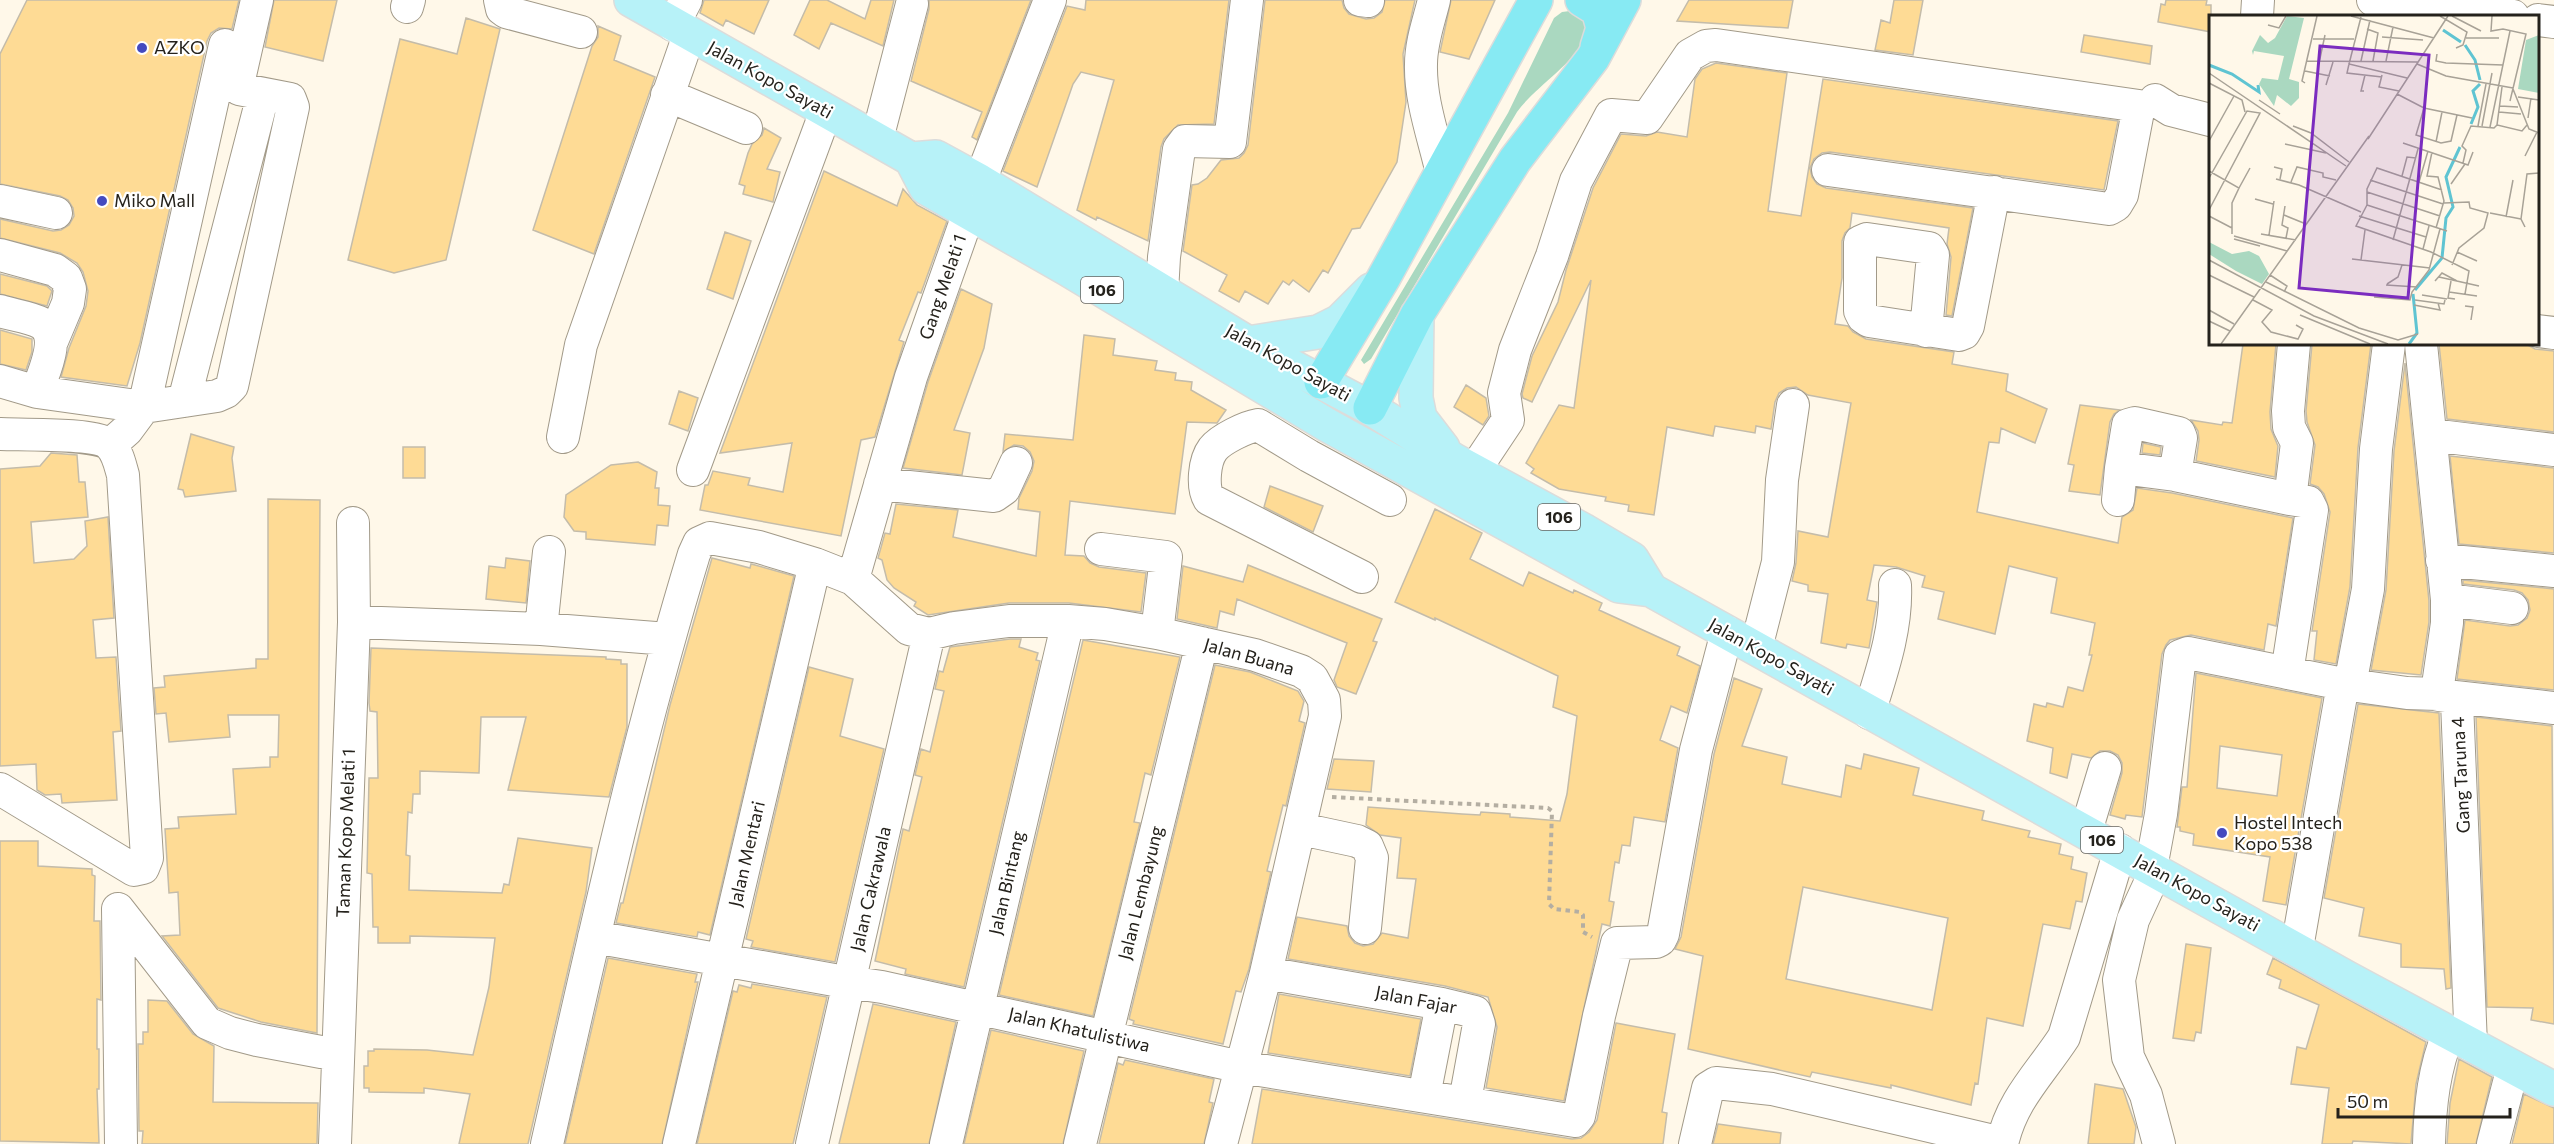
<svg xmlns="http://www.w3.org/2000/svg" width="2554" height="1144" viewBox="0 0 2554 1144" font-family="Commissioner,sans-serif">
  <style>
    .green { fill: #aad8c0 }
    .building { fill: #fedb95; stroke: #c4bcaa; stroke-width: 1.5; fill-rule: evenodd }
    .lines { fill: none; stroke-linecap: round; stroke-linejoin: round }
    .minor-casing { stroke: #a29a89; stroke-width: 34 }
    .major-casing { stroke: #dcdcdb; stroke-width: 36 }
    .highway-casing { stroke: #dcdcdb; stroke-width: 36 }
    .path { stroke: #b4aea2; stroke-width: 4; stroke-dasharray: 4.5 4.5; stroke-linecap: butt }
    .minor { stroke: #fff; stroke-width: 32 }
    .major { stroke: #b7f2f8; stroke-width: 33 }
    .highway { stroke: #87eaf3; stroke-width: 33 }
    .poi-dot { fill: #444abf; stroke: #fff; stroke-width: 2 }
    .labels { text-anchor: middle; stroke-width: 4.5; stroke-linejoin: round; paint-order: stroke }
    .shield { fill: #fff; stroke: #666460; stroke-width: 1.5 }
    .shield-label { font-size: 16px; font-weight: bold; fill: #25221c }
    .poi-label { font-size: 18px; fill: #25221c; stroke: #fff; text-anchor: start }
    .street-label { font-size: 18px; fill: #25221c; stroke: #fff }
    .inset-river { fill: none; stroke: #5fc4d2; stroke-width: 3 }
    .inset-road { fill: none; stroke: #a8a297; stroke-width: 1.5 }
    .view { fill: #7b2cbf; fill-opacity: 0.15; stroke: #7b2cbf; stroke-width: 3 }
    .inset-edge { fill: none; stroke: #25221c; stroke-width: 3 }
  </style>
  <rect width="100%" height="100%" fill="#fff8e9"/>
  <!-- green -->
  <path class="green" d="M1570,11L1577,12L1587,21C1586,27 1586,35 1584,40C1570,67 1535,87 1517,112L1371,359L1364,364L1361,360L1508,113L1554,18L1562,12Z"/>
  <!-- building -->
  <path class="building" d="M27,0H239L232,29L219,28L211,33L207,41L140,343L127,386L61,377L69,348L86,306L88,291L83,272L77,263L60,253L0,238V219L53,231L61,230L69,225L74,216L73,208L68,200L60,196L0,184V54Z
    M274,0H337L323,61L265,47Z
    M704,0H769L754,34L726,20L723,26L700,13Z
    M810,0H827L865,19L871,0H894L883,46L831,23L819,49L794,35Z
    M929,0H1031L977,140L972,137L982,112L911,81L929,9Z
    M1086,0H1229L1214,124L1178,125L1164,139L1161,147L1148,241L1097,217L1096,220L1077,210L1114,80L1081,72L1073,84L1037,187L1003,171L1067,6L1085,10Z
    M1265,0H1342L1344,8L1349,14L1366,19L1374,18L1382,12L1385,0H1415L1403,54L1406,102L1397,162L1360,228L1352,229L1328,273L1323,270L1309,292L1293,280L1289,285L1283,281L1268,304L1245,291L1239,302L1219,291L1227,275L1183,251L1192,185L1198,184L1207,178L1221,160L1239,158L1244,153L1248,145Z
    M1451,0H1495L1469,59L1440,52Z
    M1689,0H1793L1788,28L1677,21Z
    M1894,0H1923L1913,55L1875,50L1881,20L1890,23Z
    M2166,0H2207L2206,5H2211V32L2158,22L2161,4L2165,5Z
    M466,18L500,29L446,260L394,273L348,260L400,39L457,54Z
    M598,26L621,36L614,60L655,77L594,254L533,230L592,46L598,37Z
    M2084,35L2152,46L2150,64L2081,52Z
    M1716,63L1787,73L1768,211L1801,216L1823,79L2118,121L2104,190L1830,152L1822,153L1814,159L1810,168L1812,177L1817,184L1826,188L1973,208L1952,316L1946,315L1951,257L1947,244L1949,228L1852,213L1850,228L1845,233L1842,241V278L1835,324L1848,326L1853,332L1866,339L1954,352L1952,364L2008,374L2006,391L2047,409L2035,443L2001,428L1999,443L1989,442L1977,512L2118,543L2122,517L2133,510L2137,488L2172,493L2293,518L2276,626L2268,624L2264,650L2191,635L2170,640L2166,645L2162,654L2142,817L2126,815L2125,819L2110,815L2122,773V763L2118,755L2110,751H2100L2091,758L2072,754L2067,778L2050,773L2053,748L2027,741L2034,704L2046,707L2047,703L2063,707L2068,687L2083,691L2092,655H2089L2095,623L2051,613L2057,578L2009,566L1995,634L1938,619L1944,592L1922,587L1925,576L1896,567L1874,565L1867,600L1877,602L1869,648L1847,644L1846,648L1821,643L1828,594L1808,591V585L1792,581L1796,563L1798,531L1828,537L1851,403L1808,395L1796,387L1787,388L1779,393L1775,402L1771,429L1756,426L1755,433L1715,426L1713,436L1667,427L1654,515L1628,511L1629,505L1605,501L1606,497L1559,489L1531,473L1534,469L1526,463L1559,405L1574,408L1591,280L1532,402L1523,398L1522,394L1532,356L1558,302L1566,270L1593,188L1621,134L1646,136L1657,132L1687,137L1695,79L1702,69Z
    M764,128L781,138L767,169L780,172L773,202L743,194L745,186L739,184L748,153L752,144L762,135Z
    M824,171L897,206L903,189L917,205L947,221L921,293L918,292L899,340L904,342L875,437L861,440L841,536L700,510L705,485H708L713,471L750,478L748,485L783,492L792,443L720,453Z
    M725,232L751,241L733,299L707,289Z
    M0,274L47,286L52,291L47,306L0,294Z
    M961,289L992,304L984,348L954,430L970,433L962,475L903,468L928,382Z
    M0,330L32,339V352L26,370L0,364Z
    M1084,335L1115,339L1113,355L1157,361L1155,370L1176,373L1175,380L1192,382L1191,390L1226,410L1217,423L1187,422L1175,514L1070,501L1065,555L1084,556L1090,563L1099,567L1146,573L1141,612L1069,603H1009L928,615L914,606L916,602L894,588L887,580L882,560L878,558L885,533L890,534L896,504L958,510L953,537L1036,556L1040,512L1018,509L1019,498L1032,471L1034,461L1030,452L1023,446L1014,445L1003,452L1005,434L1073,440Z
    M2243,344H2276L2270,412L2271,429L2278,446L2275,477L2196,461L2199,440L2198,431L2191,420L2222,425L2223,422L2232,423Z
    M2312,344H2371L2358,448L2350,587L2336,664L2314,660L2317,631H2312L2330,512L2324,494L2318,487L2310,484L2315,445L2307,422L2306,411Z
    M2439,344H2526L2535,349L2554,351V432L2447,419Z
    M2405,363L2429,601V622L2421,675L2371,670L2386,590L2394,451Z
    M1466,385L1486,398L1489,416L1483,425L1454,407Z
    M679,391L698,398L688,431L669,424Z
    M2080,405L2120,410L2114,414L2110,422L2100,495L2069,491L2074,465L2068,464Z
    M191,434L234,447L232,458L236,491L185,497L183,490L178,489Z
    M2143,443L2161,447L2160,455L2142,453Z
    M403,447H425V478H403Z
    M51,453L77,455L79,482H85L88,517L31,522L34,563L74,559L87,546L85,521L108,517L114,618L93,620L96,658L116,657L121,731L113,732L117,800L62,803L61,794L45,795L37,790L36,764L0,766V469L40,466Z
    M2450,456L2554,468V553L2459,544Z
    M638,462L657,472L655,488H659L658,505L670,506L668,526L657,525L655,545L586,539V532L574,531L564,517L566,495L611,465Z
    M1270,486L1323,506L1313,532L1264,507Z
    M268,499L320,500L317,1033L261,1022L218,1008L162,936L180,935L178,892L169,893L165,829L179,828L178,817L236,814L233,769L270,767V757H278L279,715H228L230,737L169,742L166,713L156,714L154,688L165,687L164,676L256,668V659H268Z
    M1435,509L1482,533L1470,559L1523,586L1529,572L1573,593L1574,590L1602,603L1599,610L1680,647L1677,655L1700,666L1687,713L1671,706L1660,740L1678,748L1665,822L1634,817L1630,846L1622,845L1619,863L1615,862L1609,901L1614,902L1610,926L1602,924L1564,1101L1486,1088L1497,1027L1488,997L1445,986L1288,959L1297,917L1347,926L1349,936L1355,943L1363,946L1373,944L1382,933L1408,938L1416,879L1397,878L1401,838L1380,835L1366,825L1368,807L1462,814L1480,815L1481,812L1510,814V817L1560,821L1567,794L1577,716L1553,707L1558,676L1435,618V620L1395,602Z
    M506,558L530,561L526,603L486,599L489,566L505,568Z
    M712,558L750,568L751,564L755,565L794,576L710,935L698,932L697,937L616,923L621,903H623L670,705Z
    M1248,565L1382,619L1373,641L1377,642L1356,694L1337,687L1334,680L1347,643L1237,599L1234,615L1220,611L1217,628L1177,619L1183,566L1243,582Z
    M2463,580L2554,589V690L2457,679L2465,620L2510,626L2518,625L2527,618L2530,610L2528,600L2522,593L2514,590L2463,584Z
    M1010,639H1021L1019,647L1038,653L1036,660L1040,661L964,987L905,974L906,969L875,961L903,829L909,831L922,777L915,775L921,749L930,752L944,691L935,689L939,671L943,672L950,647Z
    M1083,640L1180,657L1151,775L1145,773L1134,822L1140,823L1093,1016L999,995Z
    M371,648L606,657V659L621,660V664H627V727L609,797L508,790L526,717H481L479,773L420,771V794H413L412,813L408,812L406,855L410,856L409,890L502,893L504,884L509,885L518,838L592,848L586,892L528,1144H459L470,1094L424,1088V1093L369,1092V1088H364V1066H368V1051H374V1049L427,1050L473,1055L489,987L495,938L410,936V943H378V927H373L372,874L367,873L369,778H378L377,712L370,711L369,703Z
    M1215,665L1250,672L1298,691L1304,701L1299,721L1305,723L1286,806L1283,805L1267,871L1271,872L1249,969L1241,992L1236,991L1223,1044L1133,1024L1134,1021L1129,1019Z
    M809,667L853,679L840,736L884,749L835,962L751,947L753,941L746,939Z
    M2196,673L2322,698L2286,905L2263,901L2270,857L2193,845L2194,834L2180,831V827H2177L2182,787H2187ZM2220,746L2282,755L2277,796L2217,788Z
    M1734,678L1762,689L1742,746L1787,757L1782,784L1841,797L1846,765L1861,769L1864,754L1919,768L1913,795L1984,811L1982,820L2030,831L2028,837L2061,844L2059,854L2073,857L2071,869L2087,873L2082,902L2076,901L2070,929L2043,924L2023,1026L1987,1018L1978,1084L1975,1083L1971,1105L1891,1085V1088L1812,1072L1810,1077L1688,1049L1703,956L1675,949L1681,937L1714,754ZM1803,887L1948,918L1932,1010L1786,979Z
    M2358,704L2439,713L2451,988L2446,989L2444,969L2401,967V944L2359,936L2364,908L2324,898Z
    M2476,717L2552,726L2554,1024L2531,1020L2533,1008L2487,1007Z
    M1334,759L1374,761L1371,792L1327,789Z
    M0,841H38V866L92,869V875L95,876L94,921H100L101,1000L97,999V1049H99V1089H97L99,1143L0,1141Z
    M2186,944L2211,948L2201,1033L2196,1032L2194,1041L2173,1038Z
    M608,958L697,974L695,982H698L662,1144H565Z
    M2273,958L2426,1042L2416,1084L2411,1144L2353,1141L2352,1144H2322L2329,1088L2291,1084L2297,1047L2306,1049L2319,1005L2279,988L2281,980L2267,974Z
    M752,984L827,997L793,1144H697L733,991L737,992L739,985L751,988Z
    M1279,994L1421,1019L1410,1076L1268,1053Z
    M148,1000L167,1001L193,1034L214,1046L213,1102L318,1103L317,1144H142L143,1131H139L138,1044H143V1032H148Z
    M873,1004L956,1022L929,1144H839Z
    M1616,1023L1675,1034L1662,1112L1667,1113L1663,1144H1252L1262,1089L1572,1139L1581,1138L1589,1132L1597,1120Z
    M991,1030L1084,1051L1063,1144H964Z
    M2459,1059L2492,1077L2476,1144H2447L2450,1103Z
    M1125,1060L1214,1079L1209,1102L1213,1103L1204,1144H1099L1118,1063L1123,1065Z
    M2095,1084L2123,1089L2136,1127L2134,1144H2088Z
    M2524,1094L2554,1108V1144H2512Z
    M1718,1124L1781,1133L1780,1144H1713Z"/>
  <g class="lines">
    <defs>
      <path id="minor" d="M500,0L502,9L506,12L581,32
        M1360,0L1368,1
        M1434,0C1429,21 1421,42 1421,64C1420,99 1433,135 1441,169
        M2373,0L2513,16
        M407,7L409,0
        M2257,16L2258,0
        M2538,20L2554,22
        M673,25L686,0
        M667,95L746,128
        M2155,100L2171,110L2210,120
        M877,139L912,4
        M0,201L56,213
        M0,255L55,270L66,278L70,289L68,303L52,341
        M1162,292L1164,257L1179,149L1185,141L1230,142L1247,0
        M0,311C12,315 30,317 41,323C63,336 42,375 37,392
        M1926,331L1933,255L1929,248L1867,239L1860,242V311L1863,317L1869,321L1959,335L1964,333L1968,326L1994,192
        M2538,331L2554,333
        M2421,344L2447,600V623L2437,692L2439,695L2455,697L2457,702L2471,1045
        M0,381L37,392L144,407L225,45
        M184,401L263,95
        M0,434C21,435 98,433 110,445C118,453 120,465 123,475L147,858L143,868L134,870L0,789
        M2431,435L2554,450
        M563,437L581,345L689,35
        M110,445L127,430L144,407L217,396L226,392L232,386L293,107L290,99L239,89L238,84L257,0
        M2121,468L2128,425L2135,423L2179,433L2181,438L2175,475
        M693,470L826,111
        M1474,471L1508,420L1504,393L1515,350L1552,256L1576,181L1611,115L1647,118L1690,55L1706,46L1716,45L2139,106L2122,195L2116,205L2109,209L1828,170
        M880,484L994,496L1004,489L1016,463
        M2118,500L2121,468L2175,475L2290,499
        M1101,549L1166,557L1157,633
        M2442,560L2554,571
        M1362,577L1209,499C1202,487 1204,461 1213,449C1221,439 1246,427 1258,425L1309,456L1390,500
        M853,579L911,377L980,181L1050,0
        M2447,600L2512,608
        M354,622L541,629L668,639
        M541,629L549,552
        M1756,648L1778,562L1782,480L1793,405
        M2287,673L2312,510L2308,502L2290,499L2297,443L2289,427L2288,411L2294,344
        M2350,685L2368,589L2376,449L2389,344
        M2455,697L2554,708
        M1869,713C1882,671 1897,629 1895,585
        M1301,829L1357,841L1367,846L1372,858L1365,928
        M2086,831L2105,768
        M2151,868L2161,814L2180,656L2188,653L2343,684
        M2156,870L2133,920L2119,980L2128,1057L2146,1095L2159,1144
        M118,909L207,1023L230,1033L257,1040L321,1052L338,1053
        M118,909L121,1144
        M594,937L834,980L882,987L1241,1067L1575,1121L1579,1116L1599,1016L1617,943L1656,942L1660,940L1663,934L1696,750L1727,632
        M2297,948L2343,684L2407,693L2438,694
        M1266,973L1442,1004L1475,1012L1479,1024L1465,1101
        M1424,1096L1442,1004
        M335,1144L354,622L353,523
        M547,1144C592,946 635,748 694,554L699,543L710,538L759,547L815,564L853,579L909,629L929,634L954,628L1009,621H1068L1105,624L1157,633L1255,655L1301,671L1312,678L1324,700L1325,716L1266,973L1221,1144
        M679,1144L815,564
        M812,1144L929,634
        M946,1144L1068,621
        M1080,1144L1202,643
        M1695,1144L1708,1088L1716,1083L1772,1089L2002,1143
        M2002,1144C2012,1099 2040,1074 2064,1037L2120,850
        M2429,1144C2430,1105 2434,1068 2449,1032
        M2493,1144L2513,1067"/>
      <path id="major" d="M631,0L911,159L936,157L980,181L1248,343L1370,408L1454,460L1583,530L1632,559L1651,590
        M911,159L926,188L1067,269L1327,425L1619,586L1651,590L2349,979L2554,1089
        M1417,315L1416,398L1420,418L1443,448
        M1248,343L1318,332L1340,321L1371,290"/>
      <path id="highway" d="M1582,0L1598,10L1603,28L1597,47
        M1321,382L1383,279L1536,0
        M1370,408L1417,315L1515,160L1593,58L1624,0"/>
    </defs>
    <!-- minor casing -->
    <use href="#minor" class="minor-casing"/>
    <!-- major casing -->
    <use href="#major" class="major-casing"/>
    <!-- highway casing -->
    <use href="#highway" class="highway-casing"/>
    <!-- path -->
    <path class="path" d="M1332,797L1548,808L1552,811L1549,904L1554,909L1580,912L1583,915V932L1592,937"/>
    <!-- minor -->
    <use href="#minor" class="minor"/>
    <!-- major -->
    <use href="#major" class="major"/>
    <!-- highway -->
    <use href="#highway" class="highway"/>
  </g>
  <!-- markers -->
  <g class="poi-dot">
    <circle cx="142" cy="48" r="6"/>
    <circle cx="102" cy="201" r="6"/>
    <circle cx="2222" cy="833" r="6"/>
  </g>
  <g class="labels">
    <!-- shield labels -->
    <g class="shield">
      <rect x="1081" y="277" width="42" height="26" rx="4.5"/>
      <rect x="1538" y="504" width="42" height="26" rx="4.5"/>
      <rect x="2081" y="827" width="42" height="26" rx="4.5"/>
    </g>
    <g class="shield-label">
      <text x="1102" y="296">106</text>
      <text x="1559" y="523">106</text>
      <text x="2102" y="846">106</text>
    </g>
    <!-- poi labels -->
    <g class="poi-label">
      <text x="154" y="54">AZKO</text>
      <text x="114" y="207">Miko Mall</text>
      <text x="2234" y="829">Hostel Intech<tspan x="2234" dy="21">Kopo 538</tspan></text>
    </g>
    <!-- street labels -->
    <g class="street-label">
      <text transform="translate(770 80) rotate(29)" y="6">Jalan Kopo Sayati</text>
      <text transform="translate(943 287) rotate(-71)" y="6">Gang Melati 1</text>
      <text transform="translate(1288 363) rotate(29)" y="6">Jalan Kopo Sayati</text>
      <text transform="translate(1249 657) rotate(16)" y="6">Jalan Buana</text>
      <text transform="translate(1771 657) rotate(29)" y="6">Jalan Kopo Sayati</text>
      <text transform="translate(2461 775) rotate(-93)" y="6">Gang Taruna 4</text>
      <text transform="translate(346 833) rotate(-88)" y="6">Taman Kopo Melati 1</text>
      <text transform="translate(747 854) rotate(-77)" y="6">Jalan Mentari</text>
      <text transform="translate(1007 883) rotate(-77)" y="6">Jalan Bintang</text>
      <text transform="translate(871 889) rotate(-77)" y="6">Jalan Cakrawala</text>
      <text transform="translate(1141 893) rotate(-76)" y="6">Jalan Lembayung</text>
      <text transform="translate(2197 893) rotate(29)" y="6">Jalan Kopo Sayati</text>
      <text transform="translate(1416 1000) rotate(11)" y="6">Jalan Fajar</text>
      <text transform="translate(1079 1030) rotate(13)" y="6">Jalan Khatulistiwa</text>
    </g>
  </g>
  <!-- overview -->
  <g transform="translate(2209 15)">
    <rect width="330" height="330" fill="#fff8e9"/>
    <path d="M78,1L95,3L80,64L90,67V83L82,91L68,80L65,91L50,69L53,63L69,65L75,41L45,36L44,40L43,36L51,20L59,28L66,23ZM330,20V78L309,74L317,25ZM0,227L23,239L40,236L50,241L60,259L53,269L27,256L0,239Z" fill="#aad8c0"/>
    <path class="inset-river" d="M234,15L252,27M256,30L266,45L271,65M0,50L23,59L50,77L49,70M262,109L269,92L264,76L271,69M206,275L233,243L237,203L244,192L237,162L251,132M200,329L208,318L204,279"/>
    <path class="inset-road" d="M142,1L225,23M231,1L258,17L254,30L247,33M243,1L272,16M283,1L282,16L294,14L317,19L301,86M152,2L140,49L198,63M59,10L70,13L77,1M158,14L169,18L164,46M173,22L214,25M257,23H290M104,24H145M228,39L227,46L237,48L294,50M98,46L209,47M152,46L161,5M177,46L184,12M110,48L116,20M140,49L138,58L173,62M208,49L237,61L304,73M96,56L121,61M0,58L137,151M173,60L170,72L190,76M0,68L33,85L36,97M96,68L93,66L108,1M117,70L124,47M293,72L288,110L313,116L318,110M304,74L320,114L330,118M155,76H152L156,60M188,79L215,93L263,103M309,82L330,85M50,85L71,99M291,91L309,92M215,93L207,120L232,128L242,126L248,100M290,97L312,99M319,103L322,83M84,111L102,118L140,147M269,111L277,69M273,111L283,58M281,112L301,16M159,124L239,1M0,126L25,81M227,127L233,97M194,128L259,150L264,137M76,129L117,138M223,137L218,161L229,162L235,186L227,213M316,141L328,117M254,148L257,135L253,131L262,111L285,113L288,110M65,152L73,154L71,164M0,156L30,173L23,188V219M193,161L198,142L207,143M0,163L38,96L51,98L0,195M67,164L90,170L152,197M161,165L234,189M82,167L88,152L114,158V162L127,165M210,167L219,136M242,169L256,149M30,173L41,153M158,177L231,201M46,184L64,189M235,188L260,187L261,193L279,198L275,213L250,233L243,250M158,190L147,211L222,237L260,256L256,279M158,190V174L168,153L233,175M158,190L238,216M76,191L73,210L79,213L77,223M281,198L312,204M75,200L97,209M0,201L23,213M150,201L217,222M297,202L304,165M316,212L312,204L318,159L330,158M52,219L87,225M60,220L65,186M25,221L78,236M25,224L51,231M184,225L209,134M214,234L220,211M248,237L268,246M143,244L221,253M0,245L105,301L179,329M152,245L156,215M0,260L45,282M61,260L78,271L75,277M230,262L270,271M226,266L233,258L248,266M242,266L239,283L246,284M57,267L150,313L189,325L209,319M178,269L189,262L193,250M177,270L208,272M240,277L268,281M213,280L238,284M165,282L201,285L203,277L220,255L231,214M44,285L63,295L53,307L62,317L89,324L94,314L87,310M206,285L235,289L236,285M205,290L231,295L229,288M256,291L264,292L262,305M0,295L25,309M91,300L161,329M0,306L21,316M12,329L160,121"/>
    <path class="view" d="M111,31L220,40L199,283L90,273Z"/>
    <rect width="330" height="330" class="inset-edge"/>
  </g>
  <!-- scale -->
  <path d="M2338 1108v9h172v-9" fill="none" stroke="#25221c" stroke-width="3"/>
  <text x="2347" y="1108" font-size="18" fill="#25221c" stroke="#ffffff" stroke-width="4.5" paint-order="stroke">50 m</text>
</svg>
